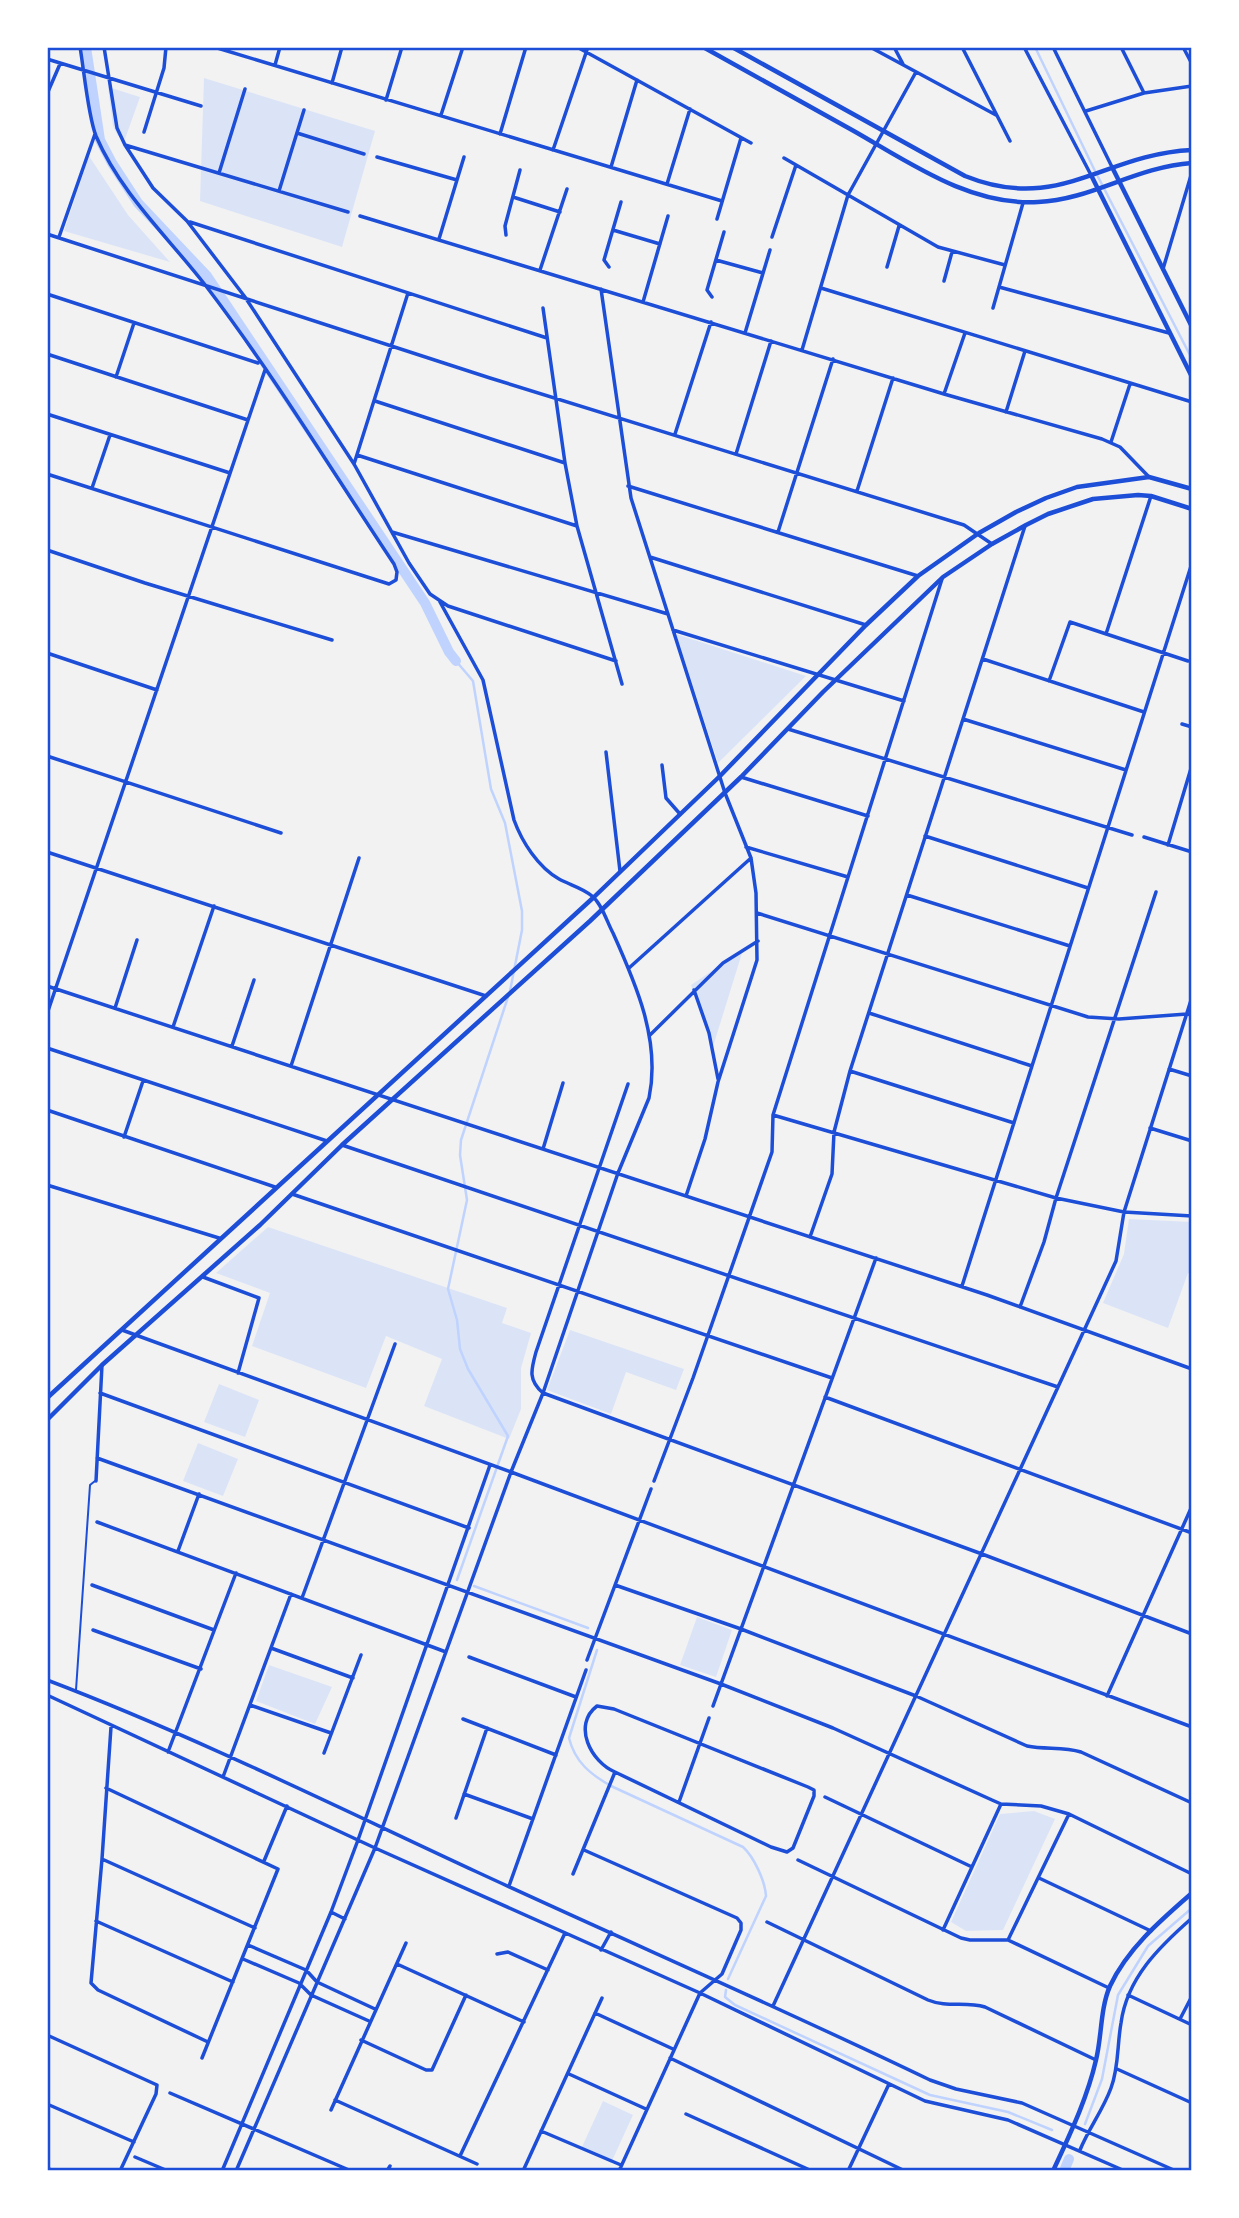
<svg xmlns="http://www.w3.org/2000/svg" width="1239" height="2218" viewBox="0 0 1239 2218" font-family="'Source Sans 3',sans-serif">
  <style>
    .green { fill: #dbe4f7 }
    .lines { fill: none; stroke-linecap: round; stroke-linejoin: round }
    .stream { stroke: #bfd3fe; stroke-width: 2.5 }
    .canal { stroke: #bfd3fe; stroke-width: 10 }
    .service { stroke: #1d4ed8; stroke-width: 2 }
    .minor { stroke: #1d4ed8; stroke-width: 3.5 }
    .tertiary { stroke: #1d4ed8; stroke-width: 4.5 }
    .neatline { fill: none; stroke: #1d4ed8; stroke-width: 2.5 }
  </style>
  <rect width="100%" height="100%" fill="#f2f2f2"/>
  <!-- green -->
  <path class="green" d="M204,78L375,131L342,247L200,201Z
    M108,87L140,97L125,139L118,136L113,126Z
    M89,156L128,215L170,262L64,231Z
    M676,634L806,676L718,763Z
    M743,950L711,1053L705,1020L691,985Z
    M1129,1219L1192,1222V1273H1188L1168,1328L1103,1303L1124,1254Z
    M268,1227L507,1308L502,1323L531,1333L521,1368V1409L509,1439L424,1406L442,1359L386,1336L366,1388L252,1346L270,1293L216,1273Z
    M570,1330L684,1369L676,1390L626,1372L611,1414L547,1390Z
    M219,1384L259,1400L245,1437L204,1422Z
    M198,1443L238,1459L223,1496L183,1481Z
    M697,1617L732,1630L716,1677L680,1665Z
    M269,1665L332,1687L315,1724L256,1701Z
    M1034,1811L1055,1819L1003,1930L966,1931L951,1922L1000,1814Z
    M603,2101L633,2115L611,2163L581,2149Z"/>
  <g class="lines">
    <!-- stream -->
    <path class="stream" d="M1035,47L1094,169L1192,359
      M456,661L473,681L491,789L505,823L522,911V930L510,991
      M457,1580L508,1436L468,1369L460,1349L457,1320L448,1289L467,1200L460,1155L461,1140L508,997
      M474,1586L588,1628
      M597,1650L569,1738C575,1762 590,1774 611,1786L743,1847C754,1857 765,1881 766,1896L728,1979
      M726,1990L725,1997L735,2005L930,2095L1008,2112L1052,2130
      M1085,2124L1102,2079L1118,1995L1148,1946L1192,1908"/>
    <!-- canal -->
    <path class="canal" d="M86,47L100,140L112,163L138,203L207,276L425,603L449,652L456,661
      M1064,2171L1069,2159"/>
    <!-- service -->
    <path class="service" d="M76,1690L90,1485L95,1481"/>
    <!-- minor -->
    <path class="minor" d="M104,47L117,128L125,145L153,188L187,221L245,297L354,464L409,563L430,594L448,606L616,661
      M214,47L722,201
      M577,47L751,143
      M870,47L996,115
      M894,47L903,64
      M962,47L1010,141
      M1024,47L1091,175
      M1053,47L1112,167
      M1121,47L1144,93
      M1183,47L1192,64
      M47,59L201,106
      M275,65L280,47
      M332,83L342,47
      M47,94L60,64
      M386,100L402,47
      M1086,111L1144,93L1192,86
      M441,115L463,47
      M144,132L164,68L166,47
      M297,133L364,154
      M500,134L526,47
      M125,145L348,212
      M553,150L588,47
      M377,157L457,180
      M784,158L938,247L1005,265
      M611,167L637,80
      M219,173L245,89
      M667,184L690,109
      M279,191L304,110
      M513,197L560,212
      M360,216L944,394L1102,439L1120,447L1149,477
      M717,219L741,138
      M190,222L547,338
      M613,230L660,244
      M47,234L490,378L964,525L992,544
      M506,235L505,226L520,170
      M59,237L95,134
      M772,237L796,165
      M439,239L464,157
      M716,260L763,273
      M609,267L604,260L621,202
      M887,267L899,226
      M1163,269L1192,172
      M540,270L567,189
      M944,281L952,252
      M999,287L1169,333
      M821,288L1192,402
      M601,289L631,498L725,793L751,858L756,893L757,960L718,1082L705,1139L686,1196
      M47,294L258,363
      M712,297L707,290L724,232
      M643,302L668,216
      M543,308L565,463L577,526L622,684
      M993,308L1023,203
      M745,333L770,250
      M802,350L848,195L916,72
      M47,354L248,420
      M116,377L134,323
      M944,394L965,333
      M375,401L565,463
      M1006,412L1025,351
      M47,414L230,473
      M675,434L711,322
      M1111,442L1130,384
      M736,454L771,341
      M357,455L577,526
      M354,464L408,293
      M47,474L389,584L396,580L397,572L394,564C332,471 274,375 206,286C168,237 121,194 96,136C88,116 84,70 80,47
      M628,486L918,576
      M92,488L110,435
      M857,491L893,378
      M392,532L668,614
      M778,532L833,359
      M47,550L145,583L332,640
      M650,557L866,625
      M673,630L904,701
      M1106,634L1151,496
      M47,653L157,690
      M983,659L1144,712
      M1049,681L1070,622L1188,661
      M963,719L1126,770
      M1182,724L1192,727
      M788,729L1132,835
      M606,752L620,871
      M47,756L281,833
      M662,765L666,798L680,814
      M741,777L868,816
      M925,836L1088,888
      M1144,837L1192,852
      M1168,845L1192,765
      M746,847L848,877
      M47,852L486,996
      M907,895L1070,946
      M757,913L1088,1017L1119,1019L1187,1014L1192,1015
      M629,968L751,858
      M47,986L987,1295L1192,1369
      M694,990L709,1033L718,1079
      M115,1008L137,940
      M869,1013L1032,1066
      M47,1014L265,370
      M173,1027L214,906
      M650,1035L723,963L758,941
      M232,1046L254,980
      M47,1048L327,1141
      M291,1066L359,858
      M1169,1069L1192,1076
      M850,1071L1014,1123
      M628,1084L536,1352C531,1370 528,1380 543,1393L982,1554L1192,1634
      M47,1110L275,1187
      M773,1115L1056,1198L1124,1212L1192,1216
      M1150,1128L1192,1141
      M124,1137L143,1081
      M342,1145L1058,1387
      M543,1149L563,1083
      M47,1185L219,1238
      M292,1194L832,1378
      M810,1237L832,1174L834,1132L850,1071L1025,526
      M203,1277L259,1298L238,1373
      M962,1286L1192,563
      M1020,1307L1044,1242L1056,1198L1156,892
      M122,1330L511,1472L1192,1727
      M100,1393L469,1528
      M825,1397L1192,1533
      M97,1458L721,1684L833,1728L992,1800L1001,1804L1041,1806L1069,1814L1192,1874
      M96,1481L102,1365
      M654,1481L693,1378L772,1152L773,1115L942,579
      M97,1522L446,1652
      M178,1551L199,1494
      M92,1585L214,1630
      M615,1585L741,1629L916,1696L1027,1746C1046,1750 1063,1746 1081,1752L1192,1803
      M302,1598L395,1344
      M93,1630L201,1669
      M271,1648L353,1678
      M469,1657L576,1697
      M587,1660L651,1489
      M47,1680C194,1736 335,1806 477,1872C628,1942 781,2008 930,2080L956,2089L1022,2103L1176,2171
      M47,1695L375,1848L700,1993L925,2101L1008,2120L1125,2171
      M1107,1696L1192,1506
      M250,1705L331,1733
      M713,1706L876,1258
      M463,1719L556,1755
      M111,1727L102,1859L91,1983L98,1990L208,2042
      M168,1752L236,1573
      M324,1753L361,1655
      M223,1777L291,1594
      M106,1788L278,1869L202,2058
      M464,1794L533,1819
      M825,1797L972,1867
      M679,1802L709,1718
      M456,1818L487,1728
      M584,1850L737,1918L741,1923V1930L722,1974L700,1993L619,2171
      M102,1859L255,1928
      M798,1860L961,1938L970,1940H1008L1109,1988
      M264,1861L287,1806
      M573,1874L615,1772C591,1762 572,1725 597,1706L614,1709L808,1787L814,1790V1796L793,1848L787,1852L771,1847L615,1772
      M1039,1878L1151,1931
      M509,1886L586,1670
      M331,1912L345,1919
      M96,1921L233,1982
      M767,1922L928,2000C947,2008 966,2001 985,2007L1096,2060
      M943,1930L1001,1804
      M1008,1940L1069,1814
      M248,1945L306,1970L317,1982L375,2009
      M601,1950L611,1932
      M497,1954L508,1952L548,1970
      M243,1959L299,1983L311,1995L369,2021
      M397,1964L524,2022
      M1128,1995L1192,2025
      M773,2006L1116,1261L1124,1212L1192,997
      M595,2013L673,2049
      M1180,2019L1192,1996
      M47,2035L157,2085L156,2094L120,2171
      M361,2040L426,2070H432L466,1995
      M670,2058L905,2171
      M1117,2069L1192,2103
      M569,2074L646,2109
      M170,2093L349,2170
      M335,2100L477,2164
      M47,2104L134,2142
      M331,2110L406,1943
      M686,2114L812,2171
      M541,2131L621,2165
      M1080,2150C1089,2128 1103,2110 1111,2088C1119,2067 1117,2045 1121,2023C1127,1978 1159,1947 1192,1918
      M460,2156L565,1933
      M135,2157L168,2171
      M47,2168L54,2171
      M222,2171L331,1912L358,1840L490,1465
      M236,2171L375,1848L511,1472L543,1393L618,1173L649,1098C661,1041 636,984 613,933C607,922 602,904 592,896C583,888 570,885 559,879C538,867 522,842 514,820L483,680L440,602
      M387,2171L390,2166
      M523,2171L602,1998
      M848,2171L889,2084"/>
    <!-- tertiary -->
    <path class="tertiary" d="M703,47C753,75 802,102 852,130C909,162 969,206 1038,202C1091,200 1135,167 1192,163
      M732,47L965,176C1059,214 1103,154 1192,150
      M1112,167L1192,327
      M1091,175L1192,377
      M47,1398L594,897L720,776L866,625L918,576L979,533L1016,512L1046,498L1077,487L1149,477L1192,489
      M47,1420L102,1365L260,1225L342,1145L590,921L741,777L823,692L943,577L992,544L1026,525L1048,514L1093,499L1138,495L1151,496L1192,509
      M1053,2171C1070,2134 1087,2099 1096,2060C1102,2036 1100,2009 1110,1986C1128,1948 1161,1920 1192,1893"/>
  </g>
  <!-- border -->
  <rect width="1239" height="2218" fill="none" stroke="#ffffff" stroke-width="98"/>
  <rect x="49" y="49" width="1141" height="2120" class="neatline"/>
</svg>
